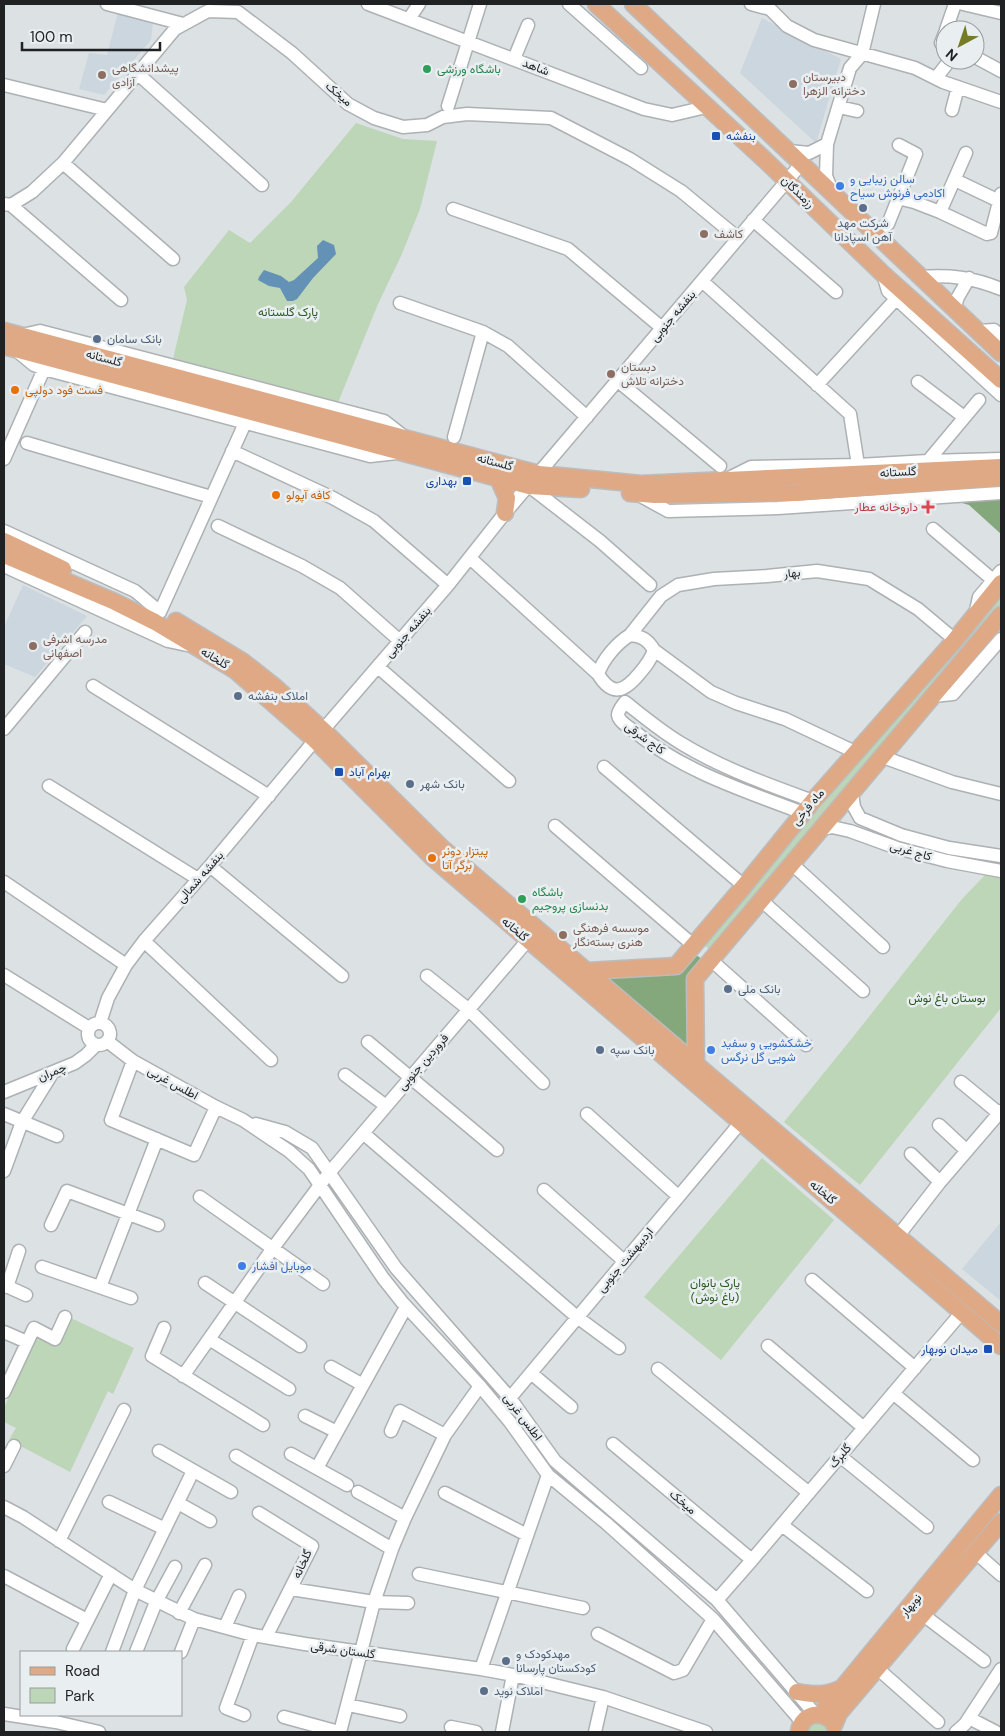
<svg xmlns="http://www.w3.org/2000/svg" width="1005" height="1736" viewBox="0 0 1005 1736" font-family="'DM Sans',Vazirmatn,sans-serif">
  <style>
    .built { fill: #cbd6de }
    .green { fill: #bdd6b7 }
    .forest { fill: #84a77b }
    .water { fill: #6491b6 }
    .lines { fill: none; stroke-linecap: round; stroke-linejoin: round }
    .minor-casing { stroke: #adb1b4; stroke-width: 15 }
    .major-casing { stroke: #bcbcbd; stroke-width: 19 }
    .minor { stroke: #fff; stroke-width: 12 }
    .major { stroke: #dfa985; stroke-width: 16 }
    .leisure-dot { fill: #2e9e5b; stroke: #e9eef1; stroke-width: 2 }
    .education-dot { fill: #8d6e63; stroke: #e9eef1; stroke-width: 2 }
    .transit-dot { fill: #1a4fb4; stroke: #e9eef1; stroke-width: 2 }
    .shop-dot { fill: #3f7fe0; stroke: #e9eef1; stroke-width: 2 }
    .service-dot { fill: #5c6f8a; stroke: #e9eef1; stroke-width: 2 }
    .food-dot { fill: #e8710a; stroke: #e9eef1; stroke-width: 2 }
    .health-dot { fill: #e0444e; stroke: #e9eef1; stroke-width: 2 }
    .labels { text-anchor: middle; stroke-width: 5; stroke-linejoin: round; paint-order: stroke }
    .street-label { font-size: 12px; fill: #1f2122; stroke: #e9eef1 }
    .education-label { font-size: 12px; fill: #785e54; stroke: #e9eef1; text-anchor: start }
    .leisure-label { font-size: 12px; fill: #27864d; stroke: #e9eef1; text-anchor: start }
    .transit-label { font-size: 12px; fill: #164399; stroke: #e9eef1; text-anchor: start }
    .shop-label { font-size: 12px; fill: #366cbe; stroke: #e9eef1; text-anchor: start }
    .service-label { font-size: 12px; fill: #4e5e75; stroke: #e9eef1; text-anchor: start }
    .park-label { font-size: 12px; fill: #2a591d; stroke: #e9eef1 }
    .food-label { font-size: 12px; fill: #c56008; stroke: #e9eef1; text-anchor: start }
    .health-label { font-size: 12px; fill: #be3a42; stroke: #e9eef1; text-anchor: end }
  </style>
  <rect width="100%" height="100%" fill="#dce1e4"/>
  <!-- built -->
  <path class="built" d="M118,12L153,22L151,40L104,95L79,89L89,53L107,55Z
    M762,18L841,59L816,143L740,73Z
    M23,585L87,616L35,677L4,664V627Z
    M1001,1222V1301L962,1269Z"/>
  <!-- green -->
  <path class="green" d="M356,123L403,139L437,141L420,209L401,256L378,304L337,405L172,363L187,300L184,287L229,230L250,243L291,202Z
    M1001,593V606L710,950L704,945Z
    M985,875L1001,878V1008L860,1185L784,1122L853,1037L962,899Z
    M762,1158L834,1220L721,1360L644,1297Z
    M71,1318L134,1348L113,1394L108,1391L70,1472L9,1440L16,1428L4,1422V1408L36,1336L58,1345Z
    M824,1722L830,1732H804L809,1723Z"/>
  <!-- forest -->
  <path class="forest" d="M1001,486V534L969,505L931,494Z
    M694,954L704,960L692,1049L603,976Z"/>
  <!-- water -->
  <path class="water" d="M323,240L334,245L336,254L313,278L297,299L293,301H287L280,288L269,286L258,280L259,277L264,270L281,276L289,282L294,280L318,258L317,246Z"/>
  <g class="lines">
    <defs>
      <path id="minor" d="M107,4L183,24
        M368,4L644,109L672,115L706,107
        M569,4L641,68
        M751,4L770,9L787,26L814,40L915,68L943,82L1001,102
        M963,4L1001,13
        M409,19L419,4
        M946,30L955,4
        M941,43L945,33
        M975,57L1001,71
        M514,59L528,25
        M138,74L262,185
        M936,78L950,60
        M4,85L107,110
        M448,106L480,4
        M839,107L857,111
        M952,110L958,87
        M789,151L809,153L827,144
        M63,163L173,259
        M955,180L999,201
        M832,191L826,176L827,144L850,68L862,54L874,4
        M898,198L914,202L940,212L966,153
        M4,204L11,205L32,192L63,163L175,29L208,11L238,12L292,53L348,104L374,118L403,127L427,125L443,117L467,114L551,118L630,159L681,191L738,238
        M11,205L121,300
        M453,209L568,249L662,328
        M940,212L987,234L991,233L1001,194
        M753,220L836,292
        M874,233L888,224L916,154L899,145
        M883,274L888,291L1001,395
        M919,277C951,275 971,277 1001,289
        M702,281L850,414L858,465
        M400,303L483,332L508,346L587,417
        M954,309L958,297L969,278
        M978,331L994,330L1001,336
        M22,335L40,331L384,421L402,435
        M17,351L34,365L44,369L370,456L397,453
        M618,381L720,466
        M918,382L964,417
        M817,385L896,299
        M454,437L483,332
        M27,443L211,497
        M232,451L333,498L374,521L448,585
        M4,459L44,369
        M928,461L979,400
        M729,478L751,467L858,465L928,461L1001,459
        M529,486L600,541L650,585
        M639,495L668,511L778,508L1001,493
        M218,526L302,566L340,588L400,641
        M933,529L993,580
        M4,531L135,591L160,612L245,423
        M470,558L598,674
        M4,566L168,641L187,645
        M975,615L979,597L1001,571
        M630,635L661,596L678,585L714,579L767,576L817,571L869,579L918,609L955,640
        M630,635C642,636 648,640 654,650C651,660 645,667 639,674C624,692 612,697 598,674C603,659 617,643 630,635Z
        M654,650L711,692L736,703L785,719L857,753
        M378,667L509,781
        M93,686L269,796
        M933,696L953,694L1001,639
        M4,729L85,632
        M323,730L448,585L505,513L802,163
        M883,757L952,782L1001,794
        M604,767L744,886
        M49,786L198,879
        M852,793L854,807L860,818L901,835L949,848L1001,856
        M803,813C745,791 682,771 634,731C629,727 619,722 618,715C618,710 623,705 625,702C644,717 663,733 684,745C724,769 769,785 813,801
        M555,826L693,945
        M822,829L832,827L850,831L897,848L947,861L1001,871
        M792,864L883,947
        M210,866L342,976
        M4,882L126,965
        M761,900L863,991
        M144,941L271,1060
        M711,960L806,1045
        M4,975L89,1028
        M427,976L468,1009L543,1083
        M88 1034a11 11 0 1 1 22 0a11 11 0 1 1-22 0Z
        M100,1023L108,998L126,965L144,941L210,866L315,740
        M107,1041L133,1061L216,1107L243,1120L289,1151L309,1169L383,1278L402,1302L480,1386L510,1422L548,1475L606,1523L713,1619L802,1722
        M368,1042L497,1150
        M133,1061L111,1120L194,1155L216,1107
        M345,1075L386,1106
        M961,1082L1001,1115
        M4,1092L75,1063L86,1055L96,1045
        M4,1114L57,1136
        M587,1114L678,1196
        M256,1124L285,1132L312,1148L396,1268L510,1398L555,1461L717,1600L815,1714
        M939,1125L967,1151
        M363,1133L577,1317L619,1348
        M911,1154L940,1182
        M4,1171L22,1122L53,1072
        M544,1190L624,1261
        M200,1197L323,1284
        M51,1225L67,1191L158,1225
        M898,1236L940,1182L1001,1111
        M42,1267L131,1298
        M812,1280L915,1368
        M205,1283L300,1346
        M4,1285L26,1295
        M7,1287L19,1251
        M100,1287L157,1139
        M164,1328L152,1356L263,1425
        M4,1332L27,1342
        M209,1339L289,1389
        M768,1346L864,1428
        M331,1367L363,1385
        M658,1369L809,1493
        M531,1373L571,1407
        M183,1376L273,1248L329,1173L528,940
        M4,1392L34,1328L55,1339L65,1317
        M893,1393L973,1460
        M510,1398L741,1122
        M305,1416L337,1432
        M391,1431L400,1411L445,1435
        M613,1444L752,1560
        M159,1451L231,1492
        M291,1454L347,1485
        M236,1456L392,1549
        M840,1456L927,1527
        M4,1466L14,1446
        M317,1468L406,1307
        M358,1492L405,1518
        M445,1493L527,1535
        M109,1502L165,1529
        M178,1503L210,1521
        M4,1507L23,1517L135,1590L194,1619L253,1635L305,1644L481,1669L513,1675L603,1697L706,1732
        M259,1513L312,1546L266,1637
        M782,1525L867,1591
        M59,1541L124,1410
        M975,1552L1001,1575
        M419,1574L583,1608
        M4,1576L87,1620
        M291,1589L374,1602L408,1603
        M717,1600L752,1560L962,1312
        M179,1613L205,1565
        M922,1614L984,1661
        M225,1627L239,1596
        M598,1634L674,1673L683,1670L713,1619
        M73,1649L111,1574
        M112,1652L135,1590L193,1471
        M136,1652L156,1602L175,1567
        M181,1652L194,1619
        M877,1668L938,1722
        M481,1669L548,1475
        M348,1705L400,1716
        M4,1714L56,1722L99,1732
        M244,1715L226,1708L253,1635
        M284,1717L339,1732
        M969,1718L996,1732
        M451,1727L476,1732
        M340,1732L374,1602L392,1549L405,1518L445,1435L480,1386
        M502,1732L513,1675
        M595,1732L603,1697
        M956,1732L965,1724L1001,1669"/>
      <path id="major" d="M596,4L765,160L883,274L1001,380
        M633,4L1001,353
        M4,331L539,474L641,484L1001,467
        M4,346L498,478L529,486L581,489
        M498,478L507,498L505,513
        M630,493L655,495L796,493L1001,478
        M4,541L63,569
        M4,555L115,602L155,622L235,670L315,740L433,858L1001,1346
        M176,621L242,661L275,687L323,730L442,848L1001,1324
        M587,971L676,966L744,886L813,801L955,640L1001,583
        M696,1063L695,979L1001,615
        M797,1692C813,1695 825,1696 840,1689
        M820,1715L1001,1495
        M834,1725L839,1713L1001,1522
        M799,1732C801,1717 815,1710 828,1718"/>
    </defs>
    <!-- minor casing -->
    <use href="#minor" class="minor-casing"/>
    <!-- major casing -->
    <use href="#major" class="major-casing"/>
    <!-- minor -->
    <use href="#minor" class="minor"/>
    <!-- major -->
    <use href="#major" class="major"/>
  </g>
  <!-- markers -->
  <g class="leisure-dot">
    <circle cx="427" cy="69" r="5"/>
    <circle cx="522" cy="899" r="5"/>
  </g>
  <g class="education-dot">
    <circle cx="102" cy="75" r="5"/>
    <circle cx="793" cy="84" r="5"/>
    <circle cx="704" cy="234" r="5"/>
    <circle cx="611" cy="374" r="5"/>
    <circle cx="33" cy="646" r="5"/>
    <circle cx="563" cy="935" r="5"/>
  </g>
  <g class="transit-dot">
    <rect x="711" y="131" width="10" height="10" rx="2.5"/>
    <rect x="462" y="476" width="10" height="10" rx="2.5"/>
    <rect x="334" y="767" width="10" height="10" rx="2.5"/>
    <rect x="983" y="1344" width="10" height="10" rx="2.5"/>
  </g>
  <g class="shop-dot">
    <circle cx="840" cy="186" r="5"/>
    <circle cx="711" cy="1050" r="5"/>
    <circle cx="242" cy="1266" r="5"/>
  </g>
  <g class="service-dot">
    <circle cx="863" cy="208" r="5"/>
    <circle cx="97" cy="339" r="5"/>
    <circle cx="238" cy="696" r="5"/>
    <circle cx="410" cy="784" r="5"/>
    <circle cx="728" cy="989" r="5"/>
    <circle cx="600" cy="1050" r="5"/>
    <circle cx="506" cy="1661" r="5"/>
    <circle cx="484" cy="1691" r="5"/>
  </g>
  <g class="food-dot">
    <circle cx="15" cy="390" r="5"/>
    <circle cx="276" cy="495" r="5"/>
    <circle cx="432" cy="858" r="5"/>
  </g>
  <path class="health-dot" d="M925.5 499.5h5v5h5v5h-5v5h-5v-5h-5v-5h5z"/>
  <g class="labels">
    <!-- street labels -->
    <g class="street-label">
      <text transform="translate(536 67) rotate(21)" y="4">شاهد</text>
      <text transform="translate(339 94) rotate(40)" y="4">میخک</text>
      <text transform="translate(798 192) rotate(44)" y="4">رزمندگان</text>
      <text transform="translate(673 316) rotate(-50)" y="4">بنفشه جنوبی</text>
      <text transform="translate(104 358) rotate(15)" y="4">گلستانه</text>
      <text transform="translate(495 462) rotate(15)" y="4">گلستانه</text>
      <text transform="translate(898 472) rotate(-3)" y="4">گلستانه</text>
      <text transform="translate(792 573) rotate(-6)" y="4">بهار</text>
      <text transform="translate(408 632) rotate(-49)" y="4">بنفشه جنوبی</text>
      <text transform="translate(215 658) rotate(32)" y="4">گلخانه</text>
      <text transform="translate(645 738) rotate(36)" y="4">کاج شرقی</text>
      <text transform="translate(808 807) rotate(-50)" y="4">ماه فرخی</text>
      <text transform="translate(911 851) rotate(16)" y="4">کاج غربی</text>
      <text transform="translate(200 877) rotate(-49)" y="4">بنفشه شمالی</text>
      <text transform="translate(515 929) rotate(41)" y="4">گلخانه</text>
      <text transform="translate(423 1062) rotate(-49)" y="4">فروردین جنوبی</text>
      <text transform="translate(52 1072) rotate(-22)" y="4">چمران</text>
      <text transform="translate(173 1083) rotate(29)" y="4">اطلس غربی</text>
      <text transform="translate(823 1192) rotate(41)" y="4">گلخانه</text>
      <text transform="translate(625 1260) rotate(-50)" y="4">اردیبهشت جنوبی</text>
      <text transform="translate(523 1417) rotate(53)" y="4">اطلس غربی</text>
      <text transform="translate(840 1456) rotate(-50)" y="4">گلبرگ</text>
      <text transform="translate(683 1502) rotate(40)" y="4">میخک</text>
      <text transform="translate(302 1564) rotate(-65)" y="4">گلخانه</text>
      <text transform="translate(911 1605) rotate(-50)" y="4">نوبهار</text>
      <text transform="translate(343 1650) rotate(8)" y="4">گلستان شرقی</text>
    </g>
    <!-- education labels -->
    <g class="education-label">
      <text x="112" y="72">پیشدانشگاهی<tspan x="112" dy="14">آزادی</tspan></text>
      <text x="803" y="81">دبيرستان<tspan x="803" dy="14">دخترانه الزهرا</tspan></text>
      <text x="714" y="238">کاشف</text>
      <text x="621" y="371">دبستان<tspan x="621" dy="14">دخترانه تلاش</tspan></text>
      <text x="43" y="643">مدرسه اشرفی<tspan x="43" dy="14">اصفهانی</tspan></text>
      <text x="573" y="932">موسسه فرهنگی<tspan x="573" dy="14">هنری بسته‌نگار</tspan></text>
    </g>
    <!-- leisure labels -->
    <g class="leisure-label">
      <text x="437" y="73">باشگاه ورزشی</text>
      <text x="532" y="896">باشگاه<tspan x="532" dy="14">بدنسازی پروجیم</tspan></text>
    </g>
    <!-- transit labels -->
    <g class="transit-label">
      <text x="726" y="140">بنفشه</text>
      <text x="457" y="485" text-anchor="end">بهداری</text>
      <text x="349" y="776">بهرام آباد</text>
      <text x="978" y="1353" text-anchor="end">میدان نوبهار</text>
    </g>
    <!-- shop labels -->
    <g class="shop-label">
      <text x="850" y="183">سالن زیبایی و<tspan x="850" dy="14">اکادمی فرنوش سیاح</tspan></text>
      <text x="721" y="1047">خشکشویی و سفید<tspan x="721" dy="14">شویی گل نرگس</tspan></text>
      <text x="252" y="1270">موبایل افشار</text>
    </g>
    <!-- service labels -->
    <g class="service-label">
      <text x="863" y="227" text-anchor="middle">شرکت مهد<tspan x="863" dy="14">آهن اسپادانا</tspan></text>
      <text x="107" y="343">بانک سامان</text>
      <text x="248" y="700">املاک بنفشه</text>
      <text x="420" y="788">بانک شهر</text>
      <text x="738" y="993">بانک ملی</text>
      <text x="610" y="1054">بانک سپه</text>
      <text x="516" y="1658">مهدکودک و<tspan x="516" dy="14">کودکستان پارسانا</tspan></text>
      <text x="494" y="1695">املاک نوید</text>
    </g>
    <!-- park labels -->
    <g class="park-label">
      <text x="288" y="316">پارک گلستانه</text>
      <text x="947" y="1002">بوستان باغ نوش</text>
      <text x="715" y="1287">پارک بانوان<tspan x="715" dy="14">(باغ نوش)</tspan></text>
    </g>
    <!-- food labels -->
    <g class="food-label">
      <text x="25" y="394">فست فود دولپی</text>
      <text x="286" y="499">کافه آپولو</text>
      <text x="442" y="855">پیتزار دونر<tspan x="442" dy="14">برگر آتا</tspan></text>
    </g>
    <!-- health labels -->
    <g class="health-label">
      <text x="918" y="511">داروخانه عطار</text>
    </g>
  </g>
  <!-- border -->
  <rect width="1005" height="1736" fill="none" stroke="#1f2122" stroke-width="10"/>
  <!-- legend -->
  <rect x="20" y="1651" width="162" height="65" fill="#e9eef1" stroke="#989c9e"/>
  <rect x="30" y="1667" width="25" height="8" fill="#dfa985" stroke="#989c9e"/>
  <text x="65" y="1676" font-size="15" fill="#1f2122">Road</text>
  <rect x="30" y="1688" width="25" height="15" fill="#bdd6b7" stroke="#989c9e"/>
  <text x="65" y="1701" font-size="15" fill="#1f2122">Park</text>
  <!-- north arrow -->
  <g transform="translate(960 45) rotate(220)"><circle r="24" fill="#e9eef1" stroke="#989c9e"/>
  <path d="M0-4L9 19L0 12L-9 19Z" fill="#757c26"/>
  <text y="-8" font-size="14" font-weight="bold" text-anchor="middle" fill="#1f2122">N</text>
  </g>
  <!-- scale -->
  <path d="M22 42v8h138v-8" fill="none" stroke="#1f2122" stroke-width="2.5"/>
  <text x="30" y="42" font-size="15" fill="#1f2122" stroke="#e9eef1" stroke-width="4" paint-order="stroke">100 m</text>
</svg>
